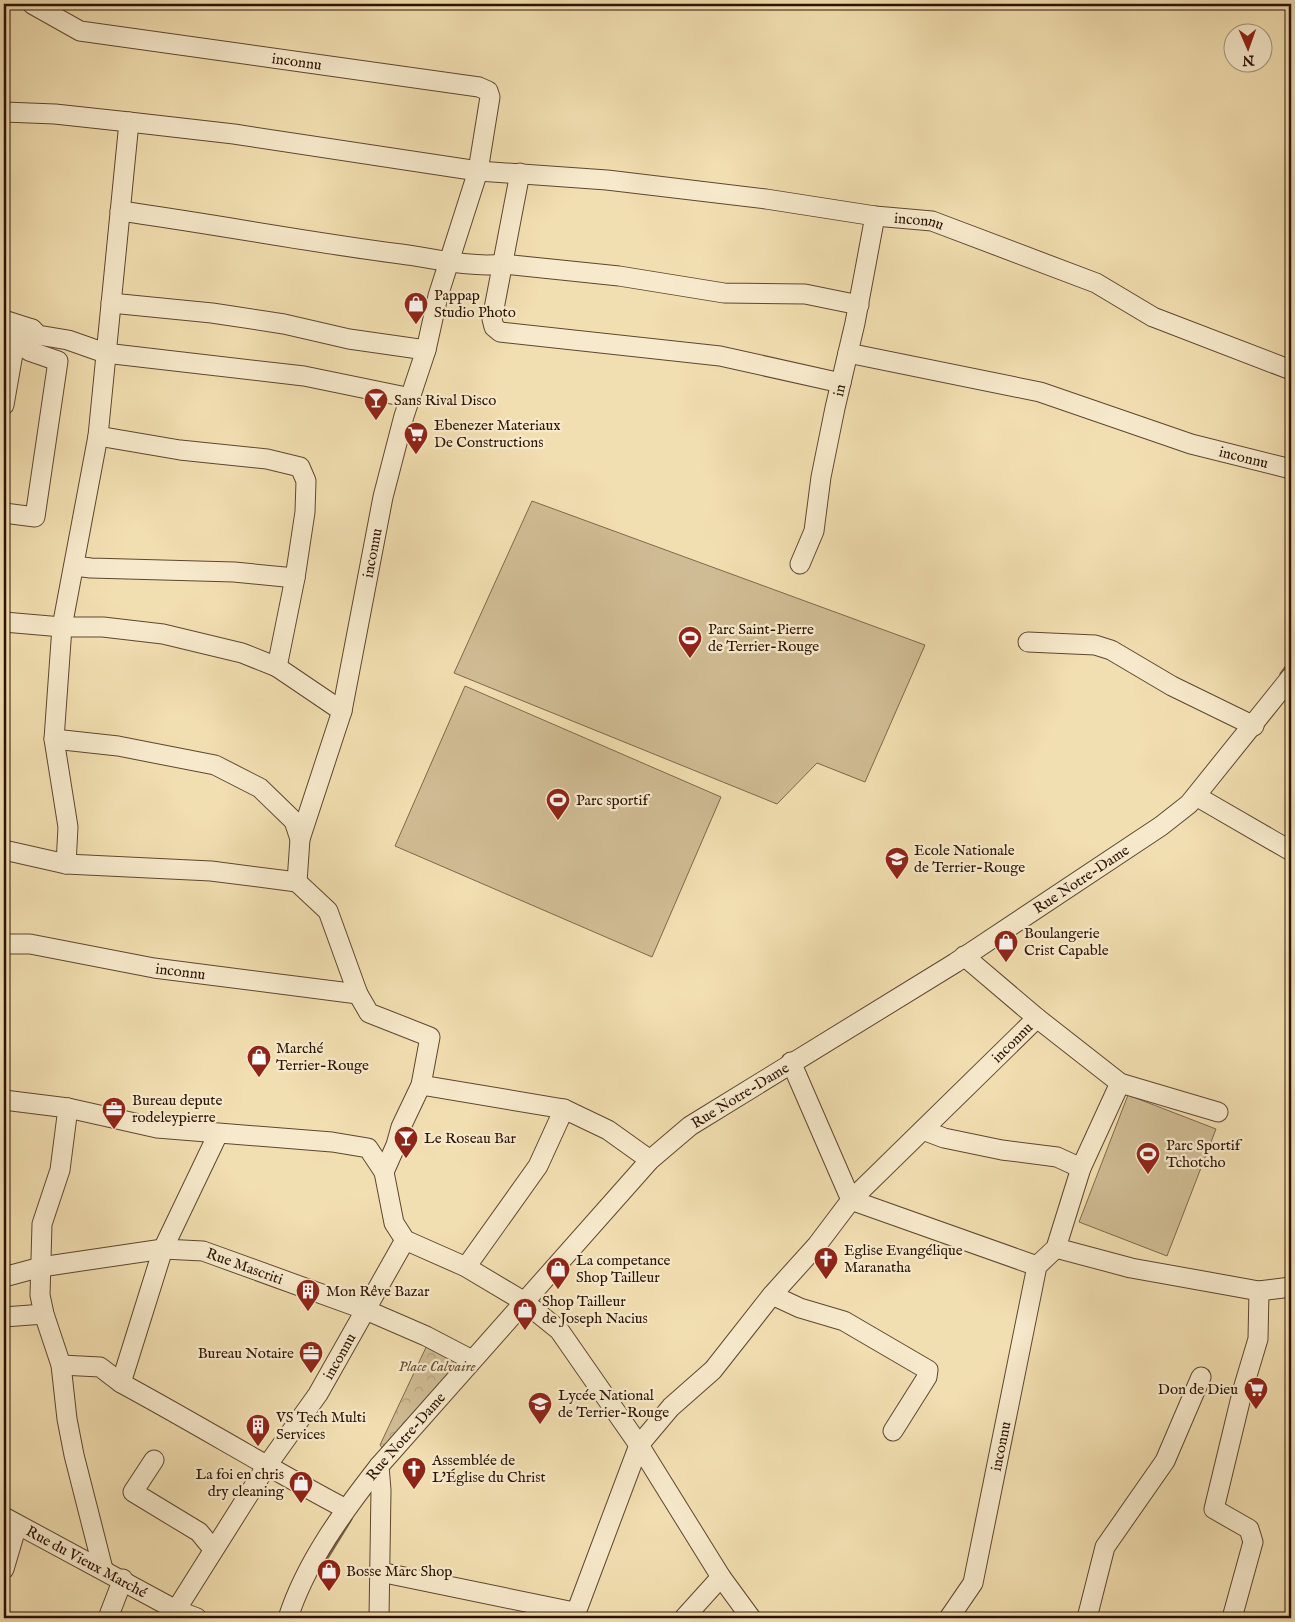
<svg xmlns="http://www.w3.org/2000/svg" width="1295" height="1622" viewBox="0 0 1295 1622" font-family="'IM FELL English',serif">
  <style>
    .forest { fill: url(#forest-crowns); stroke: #7e684c }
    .pitch { fill: #d0bc94; stroke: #7e684c }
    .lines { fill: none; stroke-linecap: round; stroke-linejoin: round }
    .stream { stroke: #7b6449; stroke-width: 5 }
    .minor-casing { stroke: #5e4630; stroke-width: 21 }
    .minor { stroke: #f7eacc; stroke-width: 19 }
    .labels { text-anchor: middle; stroke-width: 4.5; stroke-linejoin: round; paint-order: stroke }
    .street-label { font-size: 15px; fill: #2c1305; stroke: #f7eacc }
    .poi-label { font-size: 15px; fill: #2c1305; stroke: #f7eacc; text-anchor: start }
    .park-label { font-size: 15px; font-style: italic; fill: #654e37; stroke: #f7eacc }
  </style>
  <defs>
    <pattern id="forest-crowns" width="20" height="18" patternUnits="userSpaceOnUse" patternTransform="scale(1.25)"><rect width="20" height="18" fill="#d0bc94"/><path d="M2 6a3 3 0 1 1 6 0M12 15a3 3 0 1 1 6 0" fill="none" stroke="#b3a17e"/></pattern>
  </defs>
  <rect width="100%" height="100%" fill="#f2dfb1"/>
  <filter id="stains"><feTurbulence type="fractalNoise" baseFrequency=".004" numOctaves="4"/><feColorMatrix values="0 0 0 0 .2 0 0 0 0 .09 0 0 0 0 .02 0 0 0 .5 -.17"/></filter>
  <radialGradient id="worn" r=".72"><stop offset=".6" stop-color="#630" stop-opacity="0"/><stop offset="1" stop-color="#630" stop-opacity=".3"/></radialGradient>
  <!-- forest -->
  <path class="forest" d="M429,1341L463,1362L385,1452L380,1445Z"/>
  <!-- pitch -->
  <path class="pitch" d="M532,501L925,645L865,782L817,763L777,804L454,673Z
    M465,686L721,797L652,957L395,846Z
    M1128,1095L1216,1129L1167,1256L1079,1222Z"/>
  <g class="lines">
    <!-- stream -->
    <path class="stream" d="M1282,674L1288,666L1291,657
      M323,1563L350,1519"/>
    <defs>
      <g id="minor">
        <path id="s1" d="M32,4L80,31L479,87L488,91L490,97L478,171L438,296L426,350L404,416L383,497L342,711L300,839L297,882L328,911L358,994L369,1013L430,1037L421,1085L401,1127L396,1145L384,1172L394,1223L405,1240L466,1267L523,1301L559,1330L639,1445L721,1577L751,1618"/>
        <path id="s2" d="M4,112L55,114L129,122L234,134L478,171L607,180L766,199L875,216L932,221L1096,283L1153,317L1291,370"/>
        <path d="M520,173L492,319L494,327L500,332L720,356L841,383"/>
        <path d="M120,211C214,224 307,242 401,254C433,258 470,268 503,264L619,276L724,293L805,294L859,305"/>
        <path d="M111,303L212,313L284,324L349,339L426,350"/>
        <path d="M4,320L32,329L38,335L68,340L105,353L304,376L411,398"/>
        <path id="s3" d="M848,353L1040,392L1191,444L1291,469"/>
        <path d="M4,405L18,325"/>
        <path d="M98,436L180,450L267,459L300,467L306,481L305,512L295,578L277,667"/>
        <path d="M4,513L35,517L58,361L29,351L32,329"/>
        <path id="s4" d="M800,564L814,531L821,477L835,408L855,323L875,216"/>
        <path d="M74,566L91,568L234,572L295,578"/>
        <path d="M4,622L62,627H103L163,634L242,653L277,667L342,711"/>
        <path d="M1028,642L1095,645L1111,650L1172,686L1254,726"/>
        <path d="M54,739L118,746L215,765L260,788L294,821L300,839"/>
        <path d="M1196,796L1291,851"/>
        <path d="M4,850L66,864L211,871L297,882"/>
        <path d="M66,864L68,827L54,739L62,627L98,436L129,122"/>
        <path id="s5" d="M4,944H30L154,968L358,994"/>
        <path d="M964,956L1037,1018L1120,1083L1218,1112"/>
        <path d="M791,1062L851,1200L1037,1266"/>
        <path d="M421,1085L564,1109L608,1130L650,1160"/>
        <path d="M4,1100L68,1108L157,1128L332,1142L368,1148L384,1172"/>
        <path d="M68,1108L60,1170L42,1224L40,1295L44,1314L61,1365L67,1419L74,1455L103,1569"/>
        <path d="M923,1130L944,1138L1002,1150L1057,1157L1081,1168"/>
        <path d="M218,1134L163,1249L121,1383C197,1424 270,1469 346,1509"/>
        <path d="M1056,1248L1131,1268L1259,1291L1291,1287"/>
        <path d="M466,1267L538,1166L564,1109"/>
        <path id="s6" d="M4,1277L41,1267L163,1249L203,1251L366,1310L426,1336L472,1360"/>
        <path d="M772,1295L800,1308L844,1321L928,1370L927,1377L893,1431"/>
        <path d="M4,1317L44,1314"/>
        <path d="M61,1365L100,1367L121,1383"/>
        <path d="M154,1460L133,1492L199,1532L213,1549"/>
        <path d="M379,1466L381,1490L379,1618"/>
        <path id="s7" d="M4,1517L176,1610L197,1618"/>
        <path d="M4,1569L17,1525"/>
        <path d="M380,1572L574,1612"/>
        <path id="s8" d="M176,1610L266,1467L318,1394L405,1240"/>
        <path d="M108,1618L123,1579"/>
        <path id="s9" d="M288,1618C306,1562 343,1512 379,1466L650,1160L690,1126L955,963L1161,826L1189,804L1291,677"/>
        <path id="s10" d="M574,1618L639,1445L671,1407L713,1370L772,1295L817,1245L851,1200L1037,1018"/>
        <path d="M684,1618L721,1577"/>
        <path id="s11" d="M949,1618L973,1583L1037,1266L1056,1248L1081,1168L1120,1083"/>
        <path d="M1087,1618L1105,1547L1165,1461L1201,1377"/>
        <path d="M1232,1618L1253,1542L1249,1529L1214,1509L1243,1389L1258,1339L1259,1291"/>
      </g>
    </defs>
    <!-- minor casing -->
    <use href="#minor" class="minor-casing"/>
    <!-- minor -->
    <use href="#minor" class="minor"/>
  </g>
  <!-- icons -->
  <defs>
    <symbol id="shop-pin" viewBox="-11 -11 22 30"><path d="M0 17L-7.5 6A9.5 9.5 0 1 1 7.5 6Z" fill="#8f2418" stroke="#f7eacc"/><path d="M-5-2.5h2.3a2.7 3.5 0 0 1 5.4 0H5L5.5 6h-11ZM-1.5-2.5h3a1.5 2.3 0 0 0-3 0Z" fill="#fff"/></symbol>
    <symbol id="bar-pin" viewBox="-11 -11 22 30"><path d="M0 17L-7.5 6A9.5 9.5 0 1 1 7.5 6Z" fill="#8f2418" stroke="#f7eacc"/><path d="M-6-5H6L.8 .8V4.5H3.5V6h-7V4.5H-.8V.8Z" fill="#fff"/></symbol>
    <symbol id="supermarket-pin" viewBox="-11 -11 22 30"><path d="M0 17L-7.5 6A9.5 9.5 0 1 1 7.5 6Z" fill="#8f2418" stroke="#f7eacc"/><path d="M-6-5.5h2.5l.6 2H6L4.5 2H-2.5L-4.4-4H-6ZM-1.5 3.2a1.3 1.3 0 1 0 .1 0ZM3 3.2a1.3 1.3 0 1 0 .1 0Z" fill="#fff"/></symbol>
    <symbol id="stadium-pin" viewBox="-11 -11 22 30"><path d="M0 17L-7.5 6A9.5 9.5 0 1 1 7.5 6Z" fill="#8f2418" stroke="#f7eacc"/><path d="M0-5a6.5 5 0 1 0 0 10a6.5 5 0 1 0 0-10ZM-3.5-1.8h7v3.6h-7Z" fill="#fff"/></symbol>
    <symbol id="school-pin" viewBox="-11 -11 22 30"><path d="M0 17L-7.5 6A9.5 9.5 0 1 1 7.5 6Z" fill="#8f2418" stroke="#f7eacc"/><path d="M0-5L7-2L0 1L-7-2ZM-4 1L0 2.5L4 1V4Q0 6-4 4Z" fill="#fff"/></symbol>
    <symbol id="office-pin" viewBox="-11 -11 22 30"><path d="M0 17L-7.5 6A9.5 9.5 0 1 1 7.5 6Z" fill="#8f2418" stroke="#f7eacc"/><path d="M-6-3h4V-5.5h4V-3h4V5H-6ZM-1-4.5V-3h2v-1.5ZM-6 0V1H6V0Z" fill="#fff"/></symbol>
    <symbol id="church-pin" viewBox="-11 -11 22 30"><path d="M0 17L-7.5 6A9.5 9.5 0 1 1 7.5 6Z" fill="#8f2418" stroke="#f7eacc"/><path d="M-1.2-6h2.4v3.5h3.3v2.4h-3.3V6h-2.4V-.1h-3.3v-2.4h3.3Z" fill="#fff"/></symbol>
    <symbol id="building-pin" viewBox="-11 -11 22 30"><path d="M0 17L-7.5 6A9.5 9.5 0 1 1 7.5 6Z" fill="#8f2418" stroke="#f7eacc"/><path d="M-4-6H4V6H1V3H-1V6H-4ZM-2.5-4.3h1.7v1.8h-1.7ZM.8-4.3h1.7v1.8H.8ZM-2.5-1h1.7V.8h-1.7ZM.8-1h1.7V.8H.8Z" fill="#fff"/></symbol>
  </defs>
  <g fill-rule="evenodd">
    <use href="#shop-pin" x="402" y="290" width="28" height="38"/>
    <use href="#bar-pin" x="362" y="386" width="28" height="38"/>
    <use href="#supermarket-pin" x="402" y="420" width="28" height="38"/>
    <use href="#stadium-pin" x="676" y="624" width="28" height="38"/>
    <use href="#stadium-pin" x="544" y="786" width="28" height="38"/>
    <use href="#school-pin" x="883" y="845" width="28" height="38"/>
    <use href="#shop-pin" x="992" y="928" width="28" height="38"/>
    <use href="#shop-pin" x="245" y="1043" width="28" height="38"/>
    <use href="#office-pin" x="100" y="1095" width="28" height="38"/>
    <use href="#bar-pin" x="392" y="1124" width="28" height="38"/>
    <use href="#stadium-pin" x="1134" y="1140" width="28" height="38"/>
    <use href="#church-pin" x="812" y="1245" width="28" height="38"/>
    <use href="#shop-pin" x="544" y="1255" width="28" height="38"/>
    <use href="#building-pin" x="294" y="1277" width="28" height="38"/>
    <use href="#shop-pin" x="511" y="1296" width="28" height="38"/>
    <use href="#office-pin" x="297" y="1339" width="28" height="38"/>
    <use href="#supermarket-pin" x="1242" y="1375" width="28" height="38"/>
    <use href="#school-pin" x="526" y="1390" width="28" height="38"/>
    <use href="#building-pin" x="244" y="1412" width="28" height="38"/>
    <use href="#church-pin" x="400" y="1455" width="28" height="38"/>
    <use href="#shop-pin" x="287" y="1469" width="28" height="38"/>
    <use href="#shop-pin" x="315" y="1557" width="28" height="38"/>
  </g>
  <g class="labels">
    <!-- street labels -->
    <g class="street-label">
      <text dy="5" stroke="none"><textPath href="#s1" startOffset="274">inconnu</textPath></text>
      <text dy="5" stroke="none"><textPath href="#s2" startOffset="922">inconnu</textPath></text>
      <text dy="5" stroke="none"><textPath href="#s4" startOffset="179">in</textPath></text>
      <text dy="5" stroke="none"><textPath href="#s3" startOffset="410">inconnu</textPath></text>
      <text transform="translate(372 553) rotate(-79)" y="5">inconnu</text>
      <text dy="5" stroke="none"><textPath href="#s9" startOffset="1102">Rue Notre-Dame</textPath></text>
      <text dy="5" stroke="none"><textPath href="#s5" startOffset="179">inconnu</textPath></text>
      <text dy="5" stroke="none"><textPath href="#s10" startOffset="735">inconnu</textPath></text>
      <text dy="5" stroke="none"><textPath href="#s9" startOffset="698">Rue Notre-Dame</textPath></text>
      <text dy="5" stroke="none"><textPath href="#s6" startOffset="246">Rue Mascriti</textPath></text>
      <text dy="5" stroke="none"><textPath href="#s8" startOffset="302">inconnu</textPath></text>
      <text dy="5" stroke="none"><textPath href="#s9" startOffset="218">Rue Notre-Dame</textPath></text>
      <text dy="5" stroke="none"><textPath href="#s11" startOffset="182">inconnu</textPath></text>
      <text dy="5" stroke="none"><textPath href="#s7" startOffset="94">Rue du Vieux Marché</textPath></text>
    </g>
    <!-- poi labels -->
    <g class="poi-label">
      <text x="434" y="300">Pappap<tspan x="434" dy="17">Studio Photo</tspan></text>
      <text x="394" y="405">Sans Rival Disco</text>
      <text x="434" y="430">Ebenezer Materiaux<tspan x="434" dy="17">De Constructions</tspan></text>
      <text x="708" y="634">Parc Saint-Pierre<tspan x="708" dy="17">de Terrier-Rouge</tspan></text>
      <text x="576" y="805">Parc sportif</text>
      <text x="914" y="855">Ecole Nationale<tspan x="914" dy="17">de Terrier-Rouge</tspan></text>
      <text x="1024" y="938">Boulangerie<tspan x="1024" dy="17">Crist Capable</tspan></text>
      <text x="276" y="1053">Marché<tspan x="276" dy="17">Terrier-Rouge</tspan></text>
      <text x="132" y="1105">Bureau depute<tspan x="132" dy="17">rodeleypierre</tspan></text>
      <text x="424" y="1143">Le Roseau Bar</text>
      <text x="1166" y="1150">Parc Sportif<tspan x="1166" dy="17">Tchotcho</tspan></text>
      <text x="844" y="1255">Eglise Evangélique<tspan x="844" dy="17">Maranatha</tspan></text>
      <text x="576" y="1265">La competance<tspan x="576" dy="17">Shop Tailleur</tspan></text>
      <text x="326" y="1296">Mon Rêve Bazar</text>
      <text x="542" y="1306">Shop Tailleur<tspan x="542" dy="17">de Joseph Nacius</tspan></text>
      <text x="294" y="1358" text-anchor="end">Bureau Notaire</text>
      <text x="1238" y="1394" text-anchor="end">Don de Dieu</text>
      <text x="558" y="1400">Lycée National<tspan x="558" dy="17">de Terrier-Rouge</tspan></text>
      <text x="276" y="1422">VS Tech Multi<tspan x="276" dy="17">Services</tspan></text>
      <text x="432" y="1465">Assemblée de<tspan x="432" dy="17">L'Église du Christ</tspan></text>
      <text x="284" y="1479" text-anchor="end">La foi en chris<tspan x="284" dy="17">dry cleaning</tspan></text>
      <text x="346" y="1576">Bosse Marc Shop</text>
    </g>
    <!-- park labels -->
    <g class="park-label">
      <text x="437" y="1371">Place Calvaire</text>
    </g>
  </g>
  <!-- margin -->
  <rect width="1295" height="1622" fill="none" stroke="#f2dfb1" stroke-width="20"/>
  <rect x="5" y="5" width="1285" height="1612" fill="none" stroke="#2c1305" stroke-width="2.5"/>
  <rect x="10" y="10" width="1275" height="1602" fill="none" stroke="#2c1305"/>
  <!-- north arrow -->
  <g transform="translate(1248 48) rotate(178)"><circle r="24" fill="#f7eacc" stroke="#a6947c"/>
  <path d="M0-4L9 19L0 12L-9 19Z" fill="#8f2418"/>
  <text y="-8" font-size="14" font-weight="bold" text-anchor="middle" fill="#2c1305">N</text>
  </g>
  <rect width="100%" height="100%" filter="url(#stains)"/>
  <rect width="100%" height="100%" fill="url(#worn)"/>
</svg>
